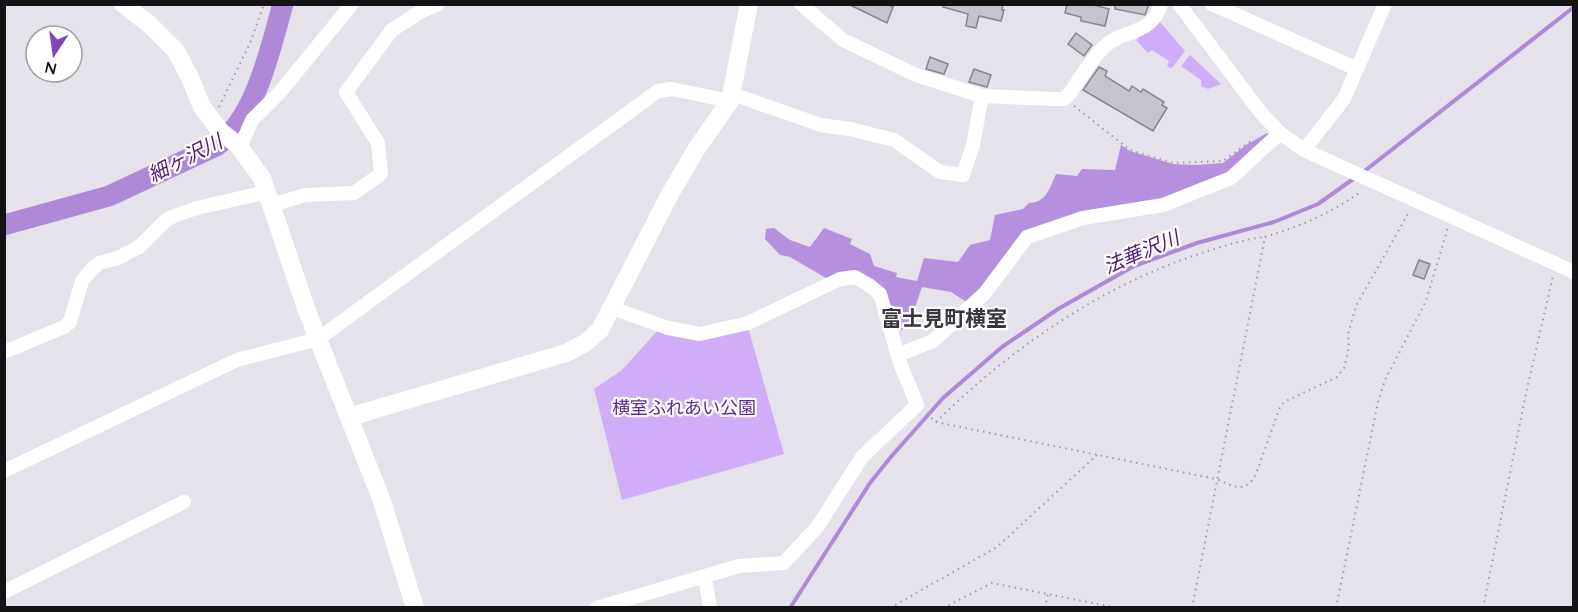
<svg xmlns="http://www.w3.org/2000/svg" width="1578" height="612" viewBox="0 0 1578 612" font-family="Quicksand,'Noto Sans JP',sans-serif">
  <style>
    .green { fill: #cfadf8 }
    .forest { fill: #b590df }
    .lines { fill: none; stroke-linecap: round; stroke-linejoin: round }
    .stream { stroke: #ae89d8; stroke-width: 4 }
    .river { stroke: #ae89d8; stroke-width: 21 }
    .building { fill: #c7c3cd; stroke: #88848d; stroke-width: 1.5 }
    .path { stroke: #9b99a0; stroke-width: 2; stroke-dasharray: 1.5 4.5; stroke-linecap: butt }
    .street { stroke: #fff; stroke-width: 14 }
    .secondary { stroke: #fff; stroke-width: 18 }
    .labels { text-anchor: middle; stroke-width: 4.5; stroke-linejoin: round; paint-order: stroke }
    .park-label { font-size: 18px; fill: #5d2c88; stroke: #fff }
    .water-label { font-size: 20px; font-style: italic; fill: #4e1b77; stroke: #fff }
    .quarter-label { font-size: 21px; font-weight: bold; fill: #39363e; stroke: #fff }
  </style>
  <rect width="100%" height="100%" fill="#e6e2ec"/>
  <!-- green -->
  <path class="green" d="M1159,21L1185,51L1172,68L1167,67L1169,61L1152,50L1148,53L1136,40Z
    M1190,55L1221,84L1208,89L1201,86V80L1181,66Z
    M748,327L784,454L622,500L594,389L622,370L659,329Z"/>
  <!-- forest -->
  <path class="forest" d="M1267,133L1272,138L1230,176L1162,202L1025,235L968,303L951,292L922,287L910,322L902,330H893L872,283L826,278L790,257L780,255L765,239L766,229L774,228L790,240L810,247L824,228L852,239L850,244L870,254L874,266L897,273L896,277L917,281L924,258L958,262L970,245L990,240L995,215L1023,209L1029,203C1046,203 1050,188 1056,174L1077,176L1082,169L1115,170L1121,145L1130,151L1173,164L1195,165L1223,163L1246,145Z"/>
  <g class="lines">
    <!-- stream -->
    <path class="stream" d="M1362,173L1574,7
      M790,608L870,483L890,458L943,398L1002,347L1058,309L1134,266L1197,243L1274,222L1318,204L1356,177"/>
    <!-- river -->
    <path class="river" d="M4,225L109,196L216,146C256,119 270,49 283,4"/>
  </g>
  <!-- building -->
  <path class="building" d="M848,4H886L893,7L887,23Z
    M943,4H1003L1002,10H1004L1001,21L979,16L976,28L966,26L968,14L943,7Z
    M1067,4H1090L1109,9L1105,26L1081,21V17L1065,13Z
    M1115,4H1149L1145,15L1115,9Z
    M1076,33L1092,45L1084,56L1068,44Z
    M930,57L948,64L944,74L926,69Z
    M1099,67L1107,71L1105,76L1129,91L1132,86L1141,92L1143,89L1164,102L1162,105L1167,108L1153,131L1083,90Z
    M974,69L991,75L987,87L969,82Z
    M1419,260L1430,264L1424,279L1413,275Z"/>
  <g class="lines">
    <!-- path -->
    <path class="path" d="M1074,106L1130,150L1173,163L1223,161L1251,141
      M219,107L251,41L264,4
      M927,414L936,422L1216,479C1234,486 1245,495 1256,474L1280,407L1284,402L1337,377L1344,368L1349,347L1348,334L1356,306L1409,212
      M936,422C1012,347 1105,283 1208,251C1227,245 1245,239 1265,237
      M890,608L997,547L1097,455
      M943,608L992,583L1118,608
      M1045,608L1048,593
      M1192,608L1265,237C1306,224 1327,215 1362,191
      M1336,608L1378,402L1385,380L1426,301L1448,227
      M1483,608L1526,393L1553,276"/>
    <!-- street -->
    <path class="street" d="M801,4L843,40L916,75L982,96L1054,99H1064L1070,93C1080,78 1091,60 1104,47C1123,28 1151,37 1161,4
      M1179,4L1261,113L1280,133L1304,150L1574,272
      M1212,4L1357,69
      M732,94L821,125L850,129L894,140L940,172L963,175L973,145L982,96
      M240,148L252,120L280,92L352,4
      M1304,150L1344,99L1385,4
      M272,205L305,195L354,193L381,174L378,143L346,92L392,30L420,12L438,4
      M4,352L64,327L70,322L82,281L91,270L99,263L118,258L139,247L166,220L174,216L197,208L267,192
      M898,355L933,341L985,293L1027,237L1083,218L1163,205L1231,178L1280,133
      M4,471L237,360L318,339L658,91L672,89L730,101
      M705,577L710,608
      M4,592L184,502
      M597,608L739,566L784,563L818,526L862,457L917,405L900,363L880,294L869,285L855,277L840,279L748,323L700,334L668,328L612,308"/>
    <!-- secondary -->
    <path class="secondary" d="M123,4L149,24L176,51L191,80L202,107L221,132L238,145L262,178L307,311L382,501L415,608
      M349,417L566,353L585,343L600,330L670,194L697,148L730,101L749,4"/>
  </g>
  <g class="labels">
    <!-- park labels -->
    <g class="park-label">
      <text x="684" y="414">横室ふれあい公園</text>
    </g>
    <!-- water labels -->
    <g class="water-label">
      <text transform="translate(185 158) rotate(-27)" y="7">細ヶ沢川</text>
      <text transform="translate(1141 252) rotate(-23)" y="7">法華沢川</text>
    </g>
    <!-- quarter labels -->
    <g class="quarter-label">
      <text x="944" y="326">富士見町横室</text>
    </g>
  </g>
  <!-- border -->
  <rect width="1578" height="612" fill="none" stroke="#131215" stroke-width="12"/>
  <!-- north arrow -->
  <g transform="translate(54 54) rotate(193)"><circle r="28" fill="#ffffff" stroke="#a1a0a1" stroke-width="1.5"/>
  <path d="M0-4.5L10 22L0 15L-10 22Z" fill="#8245bb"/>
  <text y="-9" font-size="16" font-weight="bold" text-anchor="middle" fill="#131215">N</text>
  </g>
</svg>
